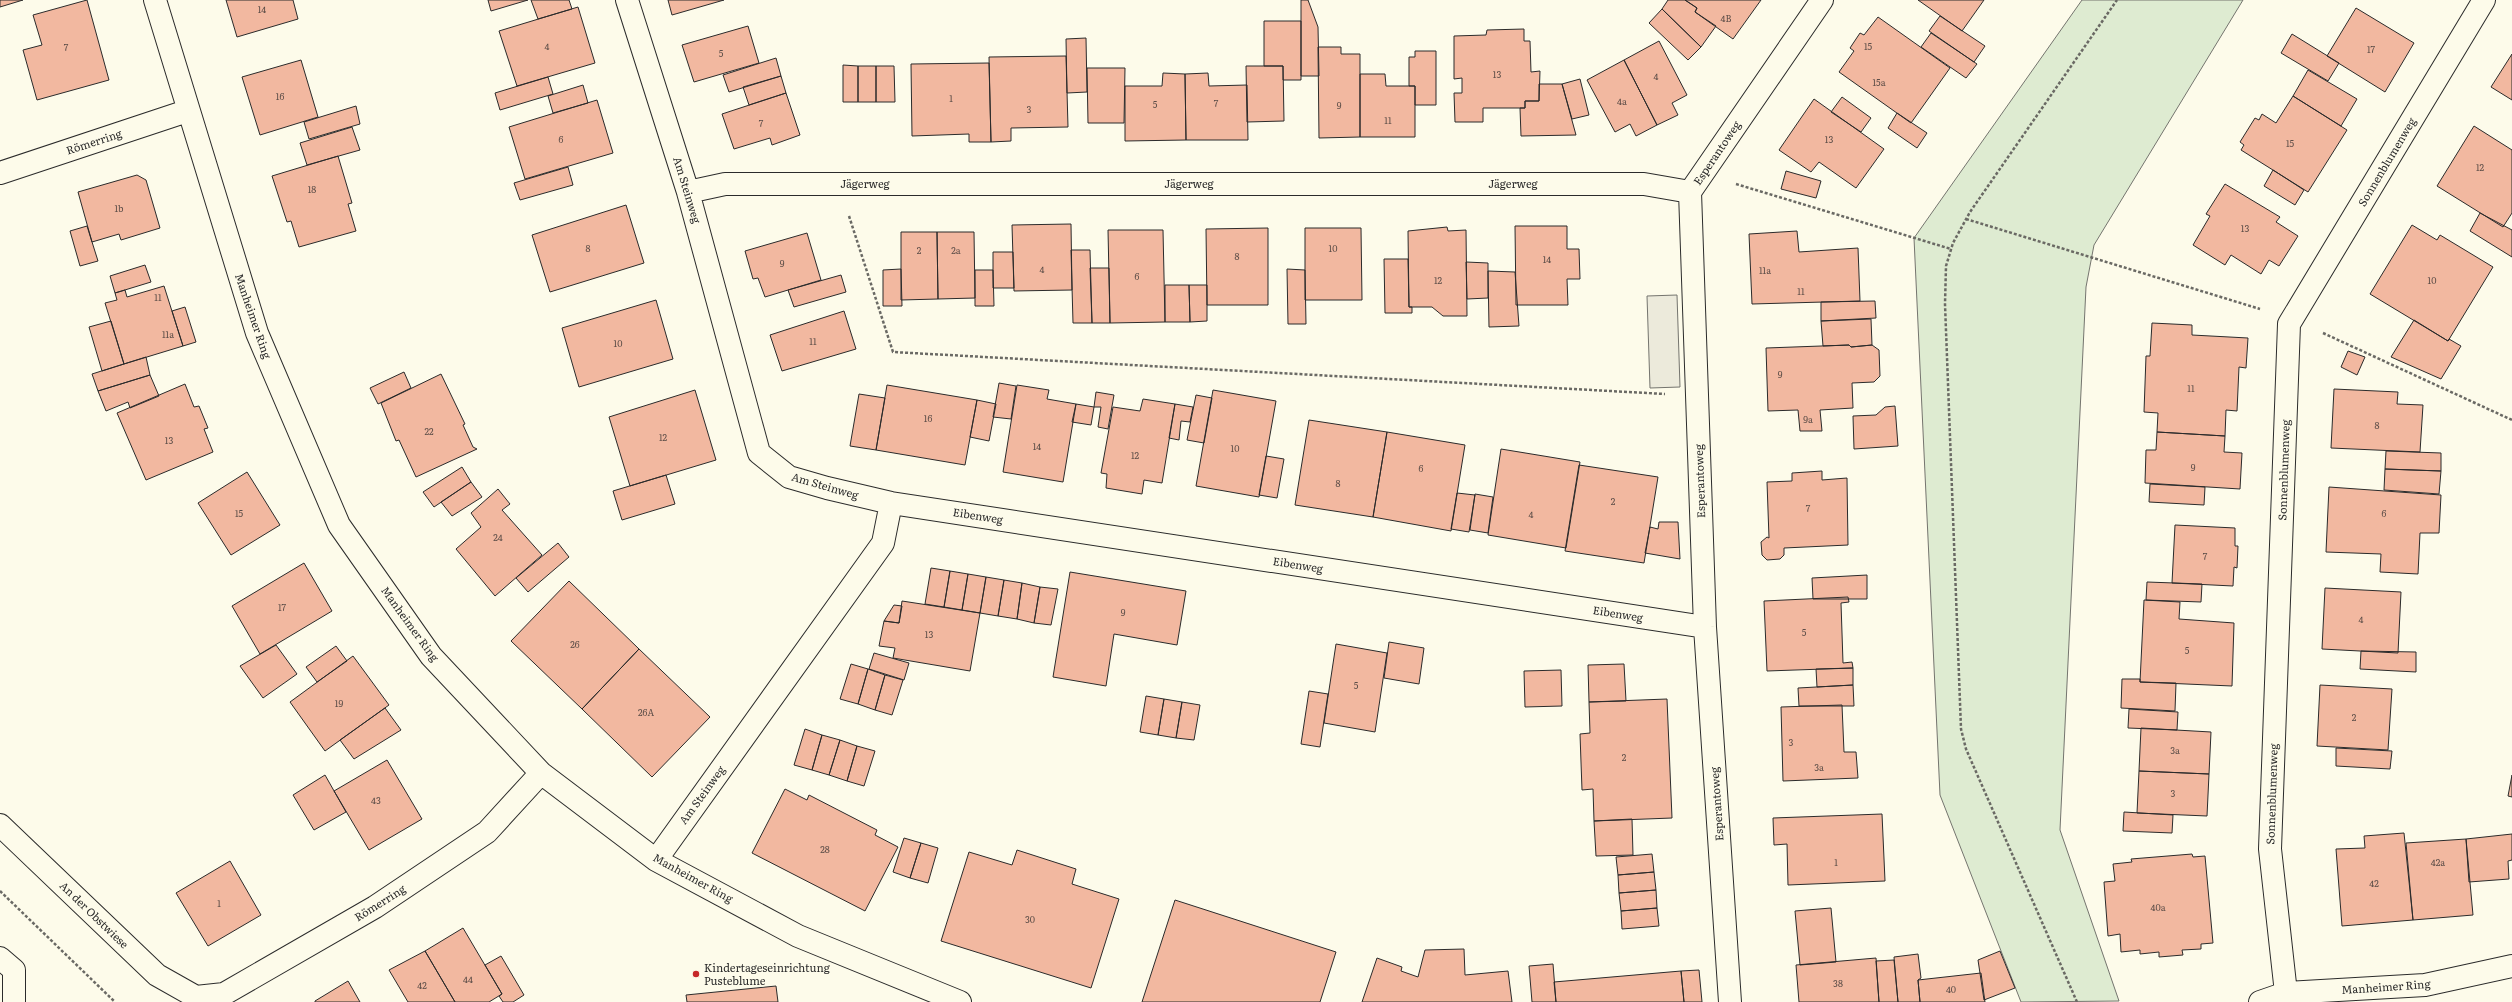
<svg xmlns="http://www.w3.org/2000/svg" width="2512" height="1002" viewBox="0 0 2512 1002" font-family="Literata,serif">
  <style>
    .green { fill: #deebd1; stroke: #74746e }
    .parking { fill: #eceadb; stroke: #74746e }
    .building { fill: #f2b8a0; stroke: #2b2b2b }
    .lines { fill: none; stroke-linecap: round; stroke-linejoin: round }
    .minor-casing { stroke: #2b2b2b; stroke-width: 24 }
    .path { stroke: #6a6964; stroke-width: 2.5; stroke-dasharray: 3 2; stroke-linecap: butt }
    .minor { stroke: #fdfbea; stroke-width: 22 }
    .poi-dot { fill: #c62828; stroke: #fdfbea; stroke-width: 1.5 }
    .labels { text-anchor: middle; stroke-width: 3; stroke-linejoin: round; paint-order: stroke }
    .number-label { font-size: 9px; fill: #5d4e48 }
    .street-label { font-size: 11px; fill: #2b2b2b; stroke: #fdfbea }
    .poi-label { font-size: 11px; fill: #2b2b2b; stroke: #fdfbea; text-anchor: start }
  </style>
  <rect width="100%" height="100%" fill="#fdfbea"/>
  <!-- green -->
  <path class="green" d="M2082,0H2243L2094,245L2086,287L2060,830L2119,1001L2021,1002L1940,795L1914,238Z"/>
  <!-- parking -->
  <path class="parking" d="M1677,295L1680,387L1650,388L1647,296Z"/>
  <!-- building -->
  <path class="building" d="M0,0H23L0,7Z
    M87,0L109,80L37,100L23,50L42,45L33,15Z
    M226,0H293L298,19L237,37Z
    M488,0H528L491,11Z
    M531,0H569L572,9L538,19Z
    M668,0H724L672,15Z
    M1301,0H1308L1318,27L1319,76H1301Z
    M1668,0H1685L1697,8L1695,12L1716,26L1701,47L1662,9Z
    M1685,0H1761L1733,39L1695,12L1697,8Z
    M1918,0H1984L1962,31Z
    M578,7L595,63L517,86L499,31Z
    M2356,8L2414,43L2385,92L2327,56Z
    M1662,9L1701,47L1688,60L1649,23Z
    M1940,16L1985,46L1974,62L1929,31Z
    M1878,17L1950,68L1911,123L1839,72L1854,51L1850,48L1860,33L1864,35Z
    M1264,21H1301V80H1283V66H1264Z
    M748,26L759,63L694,82L682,45Z
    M1524,29V41H1530L1531,72L1540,71L1539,101H1525V108H1483V122H1455L1454,93H1462V78L1454,79V36L1486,35L1487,30Z
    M1931,33L1977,64L1966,78L1921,47Z
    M2292,34L2339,63L2328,81L2281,53Z
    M1086,38L1087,92L1067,93L1066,39Z
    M1659,41L1687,95L1672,103L1678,115L1657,125L1624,60Z
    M1318,47H1341V54H1360V137L1319,138Z
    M1415,51H1436V105H1415V86H1409V57H1415Z
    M2512,54V100L2491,87Z
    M1066,56L1068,127L1011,128V141L991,142L989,57Z
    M776,58L781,76L729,92L723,75Z
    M301,60L318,117L260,135L242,77Z
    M1624,60L1657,125L1636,136L1630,124L1615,132L1587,80Z
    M989,63L991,142H969V134L912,136L911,64Z
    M843,65L858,66V102H843Z
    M858,66H876V102H858Z
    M876,66H894L895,102H876Z
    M1246,66H1283L1284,121L1247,122Z
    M1087,68H1125L1124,123H1088Z
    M2308,70L2357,99L2341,126L2293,96Z
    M1163,73L1185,74L1186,140L1125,141V86H1162Z
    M1208,73L1209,86L1247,85L1248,140H1186L1185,74Z
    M1360,74H1385L1386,86H1415V137H1360Z
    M781,76L786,93L749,105L743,87Z
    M548,77L553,94L500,110L495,93Z
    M1580,79L1589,115L1572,119L1562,84Z
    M1539,84H1562L1576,135L1521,136L1520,108H1525V101H1539Z
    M583,85L588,103L553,113L548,96Z
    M786,93L800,135L772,145L770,138L734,149L722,114Z
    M2293,96L2347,130L2308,192L2241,150L2244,145L2240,142L2255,118L2259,120L2262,114L2276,123Z
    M1842,97L1871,118L1861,132L1831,112Z
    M1814,99L1884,149L1856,188L1819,162L1811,172L1779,150Z
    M597,100L613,153L525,179L509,127Z
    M356,106L360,124L309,139L304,122Z
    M1897,113L1927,133L1917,148L1888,128Z
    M2474,126L2512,150V213L2503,227L2437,186Z
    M352,127L360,150L307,165L300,143Z
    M338,156L352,203L348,204L356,231L299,247L291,221L287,222L272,176Z
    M568,167L573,185L520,200L514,183Z
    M2273,170L2304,190L2295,205L2264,186Z
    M1786,171L1821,181L1816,198L1781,189Z
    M137,175L146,180L160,228L121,240L119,234L92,242L78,192Z
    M2225,184L2280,217L2276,222L2298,236L2279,266L2269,260L2261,274L2231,255L2225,265L2193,245L2210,216L2206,214Z
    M626,205L644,263L550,292L532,235Z
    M2480,213L2512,230V257L2470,231Z
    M1071,224L1072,290L1014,291L1012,225Z
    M2412,225L2437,240L2440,235L2493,267L2448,341L2370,294Z
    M87,226L98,261L80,266L70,231Z
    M1515,226H1567V249H1579L1580,279H1567L1568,305H1516Z
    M1447,227L1448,231L1466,230L1467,316H1443L1432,307H1409L1408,231Z
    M1268,228V305H1207L1206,229Z
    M1305,228H1361L1362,300H1305Z
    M1108,230H1163L1165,322L1110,323Z
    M1797,231L1799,252L1858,248L1860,301L1752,304L1749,234Z
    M901,232H937L938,299L901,300Z
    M937,232H974L975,298L938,299Z
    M807,233L821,280L765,297L758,278L753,279L745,251Z
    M1071,250H1090L1092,323H1073Z
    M993,252H1013L1014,288H993Z
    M1384,259H1408L1409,307H1412V313H1385Z
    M1466,262L1488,263V298L1467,299Z
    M145,265L151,282L115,293L110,276Z
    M1090,268H1109L1110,323H1092Z
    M901,269L902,306H883V270Z
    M1287,269L1305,270L1306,324H1288Z
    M975,270H993L994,306H975Z
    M1488,271L1515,272L1519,326L1489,327Z
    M841,275L846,292L794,307L788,290Z
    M1165,285H1189L1190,322H1165Z
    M1189,285H1207V321L1190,322Z
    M164,286L183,346L124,364L105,303L117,300L115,293L125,290L127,297Z
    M656,300L673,359L579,387L562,328Z
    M1875,301L1876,318L1821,321V302Z
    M185,307L196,342L183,346L172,311Z
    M844,311L856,349L782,371L770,335Z
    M1871,319L1872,345L1851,347L1849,345L1823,346L1821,321Z
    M2414,320L2448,341L2449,339L2461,346L2441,379L2391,357Z
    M111,321L124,364L102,371L89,327Z
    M2152,323L2192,325V335L2248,338L2246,368L2239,367L2237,411L2226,410L2225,436L2157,432L2158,413L2144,412L2146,356H2150Z
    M1849,345L1851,347L1872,345L1879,350L1880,376L1874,382L1852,383L1853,408L1820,410L1822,431H1800L1798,410L1768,411L1766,348Z
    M2348,351L2365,357L2357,375L2341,367Z
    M146,357L150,375L98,391L92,374Z
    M404,372L411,388L378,404L370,388Z
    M441,374L465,424L463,425L473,447L477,449L416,477L399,440L396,441L381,403Z
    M150,375L159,396L130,408L128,402L106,411L98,391Z
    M999,383L1016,386L1011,419L993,417Z
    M185,384L194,407L199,406L208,428L204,429L213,452L146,480L117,413Z
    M887,385L977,400L965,465L876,450Z
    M1017,385L1049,390L1047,399L1076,404L1063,482L1003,472Z
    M2334,389L2398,392L2397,404L2423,405L2420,452L2331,448Z
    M695,390L716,460L630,486L609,417Z
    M1213,390L1276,401L1259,497L1196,486Z
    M1096,392L1114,395L1108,429L1098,427L1101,407H1094Z
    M859,394L885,398L876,450L850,446Z
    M1196,395L1212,398L1204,443L1187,440Z
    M1143,399L1175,404L1162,483L1144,480L1142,494L1106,488L1107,474L1101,473L1113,407L1140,411Z
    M977,400L996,404L989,441L970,437Z
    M1076,404L1094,407L1091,425L1072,422Z
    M1175,404L1193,407L1190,422L1181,421L1179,440L1169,438Z
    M1895,406L1898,446L1854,449L1853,416L1876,415L1885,407Z
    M1309,420L1387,432L1373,517L1295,505Z
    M1387,432L1465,445L1451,531L1373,517Z
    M2157,432L2225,436L2224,452L2242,453L2240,489L2145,483L2146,450H2156Z
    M1501,449L1580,462L1566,548L1488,535Z
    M2386,451L2441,453V471L2385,469Z
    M1266,456L1284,459L1277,498L1259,495Z
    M1579,465L1658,477L1644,563L1565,551Z
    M462,467L471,482L434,507L423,492Z
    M2385,469L2441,471L2439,494L2384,490Z
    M1822,471V480L1847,478L1848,545L1784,548V555L1780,559L1767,560L1762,555L1761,542L1767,537L1769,538L1767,482L1792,481V473Z
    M247,472L280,525L231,555L198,503Z
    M666,475L675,504L622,520L613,491Z
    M471,482L482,497L452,516L441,502Z
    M2150,484L2205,487L2204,505L2149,502Z
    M2329,487L2441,495L2439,533H2420L2418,574L2380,572L2381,554L2326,552Z
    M498,489L510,504L502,510L542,555L495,596L456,549L481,527L471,513Z
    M1457,493L1475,495L1469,532L1451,529Z
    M1475,494L1493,497L1488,533L1470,530Z
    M1659,522H1678L1680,559L1645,553L1650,527L1658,529Z
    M2175,525L2235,528V546H2238L2237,568L2234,567L2233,586L2172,583Z
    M558,543L569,557L528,592L516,578Z
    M304,563L332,611L260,654L232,606Z
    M931,568L950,571L944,607L925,604Z
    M950,571L968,574L962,610L944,607Z
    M1070,572L1186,591L1177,645L1114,634L1106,686L1053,677Z
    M968,574L986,577L980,613L962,610Z
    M1867,575V599H1813L1812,578Z
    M986,577L1004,580L998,616L980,613Z
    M1004,580L1022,583L1017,619L998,616Z
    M569,581L639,649L582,709L511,641Z
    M2147,582L2202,584L2201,602L2146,600Z
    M1022,583L1040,587L1034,623L1017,619Z
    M1040,587L1058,589L1051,625L1034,623Z
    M2325,588L2401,592L2398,653L2322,649Z
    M1848,597L1849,602L1841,603L1843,663L1852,662L1853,668L1767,671L1764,601Z
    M2144,600L2180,602L2179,619L2234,623L2232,686L2140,682Z
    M902,601L980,613L970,671L893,658L895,648L879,646L884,621L899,623Z
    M894,605L902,606L899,623L884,621Z
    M1389,642L1424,648L1419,684L1384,678Z
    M1336,644L1387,653L1375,732L1324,723Z
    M276,645L297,674L263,698L240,666Z
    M336,646L347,661L317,682L306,667Z
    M639,649L710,717L652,777L582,709Z
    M2361,651L2416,652V672L2360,669Z
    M874,653L909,663L904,680L869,669Z
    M353,656L389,705L325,751L290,702Z
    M851,664L868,669L858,704L840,699Z
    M1624,664L1626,701L1589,702L1588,665Z
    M1853,668V685L1817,687L1816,669Z
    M868,669L885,675L875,710L858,704Z
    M1561,670L1562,706L1525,707L1524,671Z
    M885,675L903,680L892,715L875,710Z
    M2122,679H2140V682L2176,683L2175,711L2121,708Z
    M1853,685L1854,706H1799L1798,688Z
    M2320,685L2392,689L2388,750L2317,746Z
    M1309,691L1328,694L1320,747L1301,744Z
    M1146,696L1164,699L1158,735L1140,732Z
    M1164,699L1182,702L1176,738L1158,735Z
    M1667,699L1672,818L1594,821L1593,789L1582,790L1580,734L1590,733L1589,702Z
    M1182,702L1200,705L1194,740L1176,738Z
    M1842,705L1844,752H1856L1858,778L1783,781L1781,707Z
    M385,708L401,730L354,759L340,740Z
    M2129,709L2178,712L2177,730L2128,728Z
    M2141,728L2211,732L2209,774L2139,771Z
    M805,729L822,735L812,770L794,765Z
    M822,735L840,740L829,775L812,770Z
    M840,740L857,746L847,781L829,775Z
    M857,746L875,751L864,786L847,781Z
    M2336,748L2392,751L2390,769L2336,766Z
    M387,760L422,819L369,850L334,791Z
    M2139,771L2209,774L2207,816L2137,813Z
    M325,775L346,812L314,830L293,795Z
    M2512,775V797L2508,796Z
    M785,789L807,800L809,795L877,830L875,835L898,847L865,911L752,853Z
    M2124,812L2173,815L2172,833L2123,831Z
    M1882,814L1885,881L1788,885L1787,844L1774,845L1773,818Z
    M1632,819L1633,855L1596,856L1594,821Z
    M2404,833L2413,920L2342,926L2336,849L2365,848L2364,836Z
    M2512,834V860L2508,861L2509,879L2469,882L2466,839Z
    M904,838L921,843L910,878L893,872Z
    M2466,839L2473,915L2413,920L2406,843Z
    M921,843L938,848L928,883L910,878Z
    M1017,850L1076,869L1072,884L1119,899L1091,988L941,941L969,852L1012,865Z
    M1652,854L1654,872L1618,875L1616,857Z
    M2192,854L2193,857L2205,856L2213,943L2201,944V949L2182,950L2183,955L2159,957V952L2140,954V950L2121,952L2120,934L2108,936L2104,882L2115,881L2113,864L2132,862L2131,859Z
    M230,861L261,915L208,946L176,893Z
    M1654,872L1656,890L1619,893L1618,875Z
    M1656,890L1657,908L1621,911L1619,893Z
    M1175,900L1336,952L1320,1002H1142Z
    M1657,908L1659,926L1622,929L1621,911Z
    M1831,908L1836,962L1800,965L1795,911Z
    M463,928L502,994L489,1002H455L425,951Z
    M1464,949L1465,975L1508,971L1512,1002H1362L1377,958L1402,967L1401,971L1418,977L1425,950Z
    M425,951L455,1002H408L389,970Z
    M2000,951L2015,988L1984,1000L1978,960Z
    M1918,954L1921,978L1918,980L1920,1002H1898L1894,957Z
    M501,956L524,995L513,1002H503L499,996L502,994L485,965Z
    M1876,958L1879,1002H1799L1796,965Z
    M1894,960L1898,1002H1879L1876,961Z
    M1553,964L1556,1002H1532L1529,966Z
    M1699,970L1702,1002H1684L1681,971Z
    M1681,971L1684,1002H1556L1554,982Z
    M1981,973L1985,1002H1920L1918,980Z
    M348,981L360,1002H315V1001Z
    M776,986L778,1002H687L686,995Z"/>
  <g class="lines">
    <defs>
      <path id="minor" d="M155,0L257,333L339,525L431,656L541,773L656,860L798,936L960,1002
        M627,0L688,192L759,453L789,477L827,488L891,503L1705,627
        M0,173L187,111
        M688,192L725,184H1644L1690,192
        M0,825L157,975L196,997L224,994L375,907L487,832L541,773
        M656,860L883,543L891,503
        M0,958L14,970V1002
        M2286,993L2270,849L2289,324L2484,0
        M1730,1002L1705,627L1690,192L1822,0
        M2260,1002L2286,993L2425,985L2512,966"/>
    </defs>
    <!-- minor casing -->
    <use href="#minor" class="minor-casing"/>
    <!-- path -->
    <path class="path" d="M1736,184L1951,249
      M849,216L893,352L1665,394
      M1966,219L2260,309
      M2323,333L2512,420
      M0,891L115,1002
      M2077,1002L1966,749L1961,729L1945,304L1946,266L1953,243L1970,212L2117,0"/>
    <!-- minor -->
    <use href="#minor" class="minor"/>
  </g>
  <!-- markers -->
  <circle class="poi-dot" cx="696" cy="974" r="4"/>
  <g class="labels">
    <!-- number labels -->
    <g class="number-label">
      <text x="262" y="13">14</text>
      <text x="1726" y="22">4B</text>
      <text x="547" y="50">4</text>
      <text x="1868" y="50">15</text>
      <text x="66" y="51">7</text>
      <text x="2371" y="53">17</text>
      <text x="721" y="57">5</text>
      <text x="1497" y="78">13</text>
      <text x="1656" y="80">4</text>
      <text x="1879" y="86">15a</text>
      <text x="280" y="100">16</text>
      <text x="951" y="102">1</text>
      <text x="1622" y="105">4a</text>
      <text x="1216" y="107">7</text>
      <text x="1155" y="108">5</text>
      <text x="1339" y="109">9</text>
      <text x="1029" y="113">3</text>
      <text x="1388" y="124">11</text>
      <text x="761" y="127">7</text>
      <text x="561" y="143">6</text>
      <text x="1829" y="143">13</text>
      <text x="2290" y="147">15</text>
      <text x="2480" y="171">12</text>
      <text x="312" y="193">18</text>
      <text x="119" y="212">1b</text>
      <text x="2245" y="232">13</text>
      <text x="588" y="252">8</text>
      <text x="1333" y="252">10</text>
      <text x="919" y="254">2</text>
      <text x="956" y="254">2a</text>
      <text x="1237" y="260">8</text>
      <text x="1547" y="263">14</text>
      <text x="782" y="267">9</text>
      <text x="1042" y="273">4</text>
      <text x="1765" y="274">11a</text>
      <text x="1137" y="280">6</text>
      <text x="1438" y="284">12</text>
      <text x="2432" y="284">10</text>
      <text x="1801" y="295">11</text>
      <text x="158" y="301">11</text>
      <text x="168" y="338">11a</text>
      <text x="813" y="345">11</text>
      <text x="618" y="347">10</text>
      <text x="1780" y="378">9</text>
      <text x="2191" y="392">11</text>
      <text x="928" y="422">16</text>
      <text x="1808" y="423">9a</text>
      <text x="2377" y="429">8</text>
      <text x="429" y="435">22</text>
      <text x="663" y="441">12</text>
      <text x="169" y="444">13</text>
      <text x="1037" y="450">14</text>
      <text x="1235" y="452">10</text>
      <text x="1135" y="459">12</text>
      <text x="2193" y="471">9</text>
      <text x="1421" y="472">6</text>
      <text x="1338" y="487">8</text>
      <text x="1613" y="505">2</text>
      <text x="1808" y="512">7</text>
      <text x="239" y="517">15</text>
      <text x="2384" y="517">6</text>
      <text x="1531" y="518">4</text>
      <text x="498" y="541">24</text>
      <text x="2205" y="560">7</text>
      <text x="282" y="611">17</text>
      <text x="1123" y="616">9</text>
      <text x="2361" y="623">4</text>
      <text x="1804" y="636">5</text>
      <text x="929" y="638">13</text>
      <text x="575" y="648">26</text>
      <text x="2187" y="654">5</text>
      <text x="1356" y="689">5</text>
      <text x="339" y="707">19</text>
      <text x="646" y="716">26A</text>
      <text x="2354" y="721">2</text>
      <text x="1791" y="746">3</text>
      <text x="2175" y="754">3a</text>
      <text x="1624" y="761">2</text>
      <text x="1819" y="771">3a</text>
      <text x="2173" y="797">3</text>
      <text x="376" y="804">43</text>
      <text x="825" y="853">28</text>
      <text x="1836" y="866">1</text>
      <text x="2438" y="866">42a</text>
      <text x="2374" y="887">42</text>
      <text x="219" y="907">1</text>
      <text x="2158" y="911">40a</text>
      <text x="1030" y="923">30</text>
      <text x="468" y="983">44</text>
      <text x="1838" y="987">38</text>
      <text x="422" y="989">42</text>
      <text x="1951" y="993">40</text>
    </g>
    <!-- street labels -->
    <g class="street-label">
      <text transform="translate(94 142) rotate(-18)" y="4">Römerring</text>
      <text transform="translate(1717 153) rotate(-56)" y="4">Esperantoweg</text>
      <text transform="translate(2387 162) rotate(-59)" y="4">Sonnenblumenweg</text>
      <text x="865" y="188">Jägerweg</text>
      <text x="1189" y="188">Jägerweg</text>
      <text x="1513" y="188">Jägerweg</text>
      <text transform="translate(687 190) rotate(73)" y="4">Am Steinweg</text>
      <text transform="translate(253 316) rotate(71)" y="4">Manheimer Ring</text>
      <text transform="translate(2284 470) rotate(-88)" y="4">Sonnenblumenweg</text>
      <text transform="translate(1700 481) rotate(-92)" y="4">Esperantoweg</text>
      <text transform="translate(825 486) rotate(16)" y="4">Am Steinweg</text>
      <text transform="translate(978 516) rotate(9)" y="4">Eibenweg</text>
      <text transform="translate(1298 565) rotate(9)" y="4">Eibenweg</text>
      <text transform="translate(1618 614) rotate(9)" y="4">Eibenweg</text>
      <text transform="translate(410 624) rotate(54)" y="4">Manheimer Ring</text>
      <text transform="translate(2272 794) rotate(-88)" y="4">Sonnenblumenweg</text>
      <text transform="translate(702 795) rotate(-54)" y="4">Am Steinweg</text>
      <text transform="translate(1717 804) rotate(-94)" y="4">Esperantoweg</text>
      <text transform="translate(693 878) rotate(29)" y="4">Manheimer Ring</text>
      <text transform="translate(380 903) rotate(-32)" y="4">Römerring</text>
      <text transform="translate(94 915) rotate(44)" y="4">An der Obstwiese</text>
      <text transform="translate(2386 987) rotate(-4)" y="4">Manheimer Ring</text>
    </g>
    <!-- poi labels -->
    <g class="poi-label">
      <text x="704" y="972">Kindertageseinrichtung<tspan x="704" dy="13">Pusteblume</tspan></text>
    </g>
  </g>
</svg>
